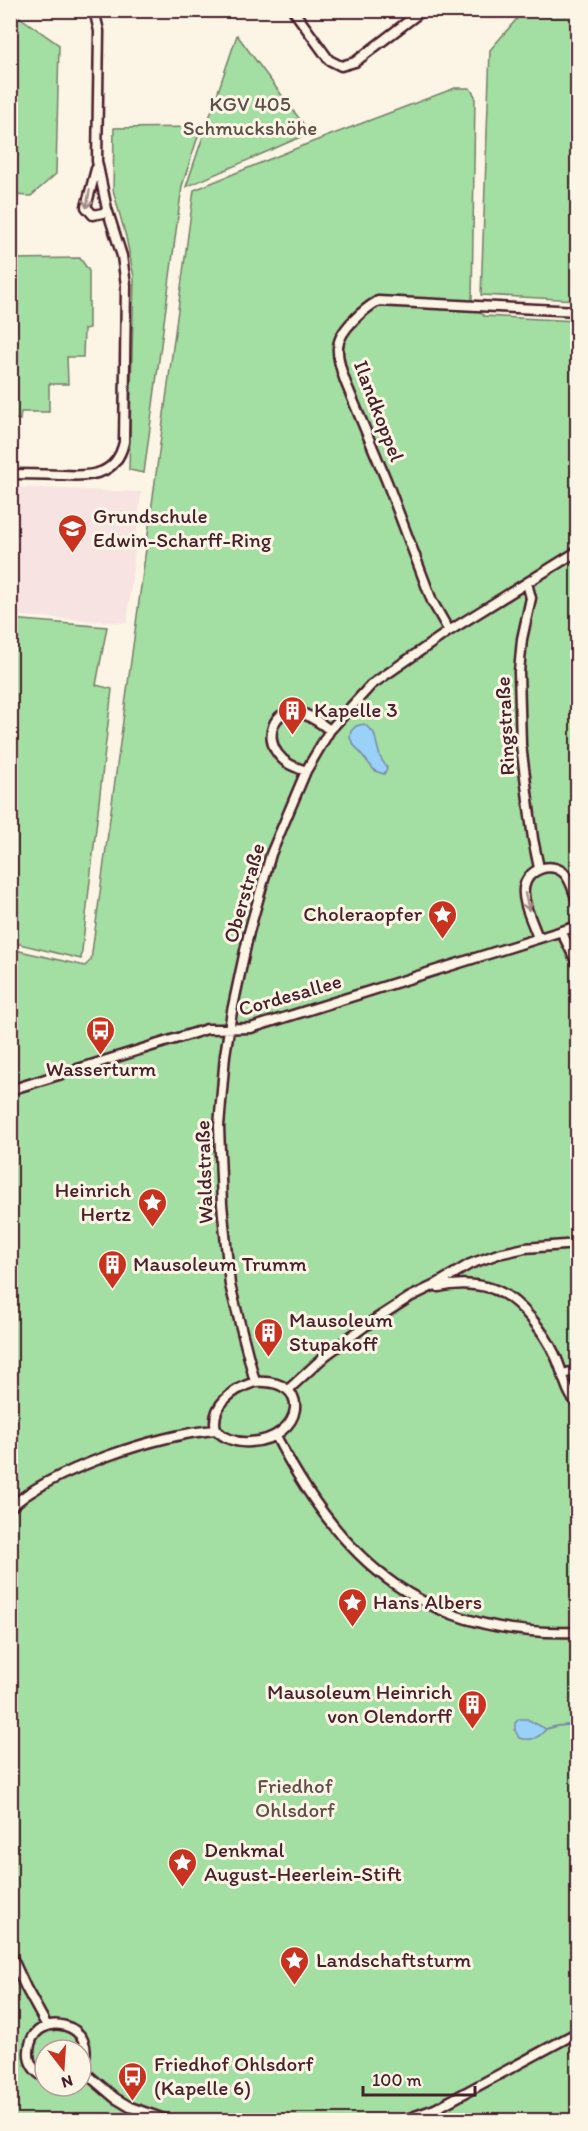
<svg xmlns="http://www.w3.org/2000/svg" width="588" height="2131" viewBox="0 0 588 2131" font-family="Itim,sans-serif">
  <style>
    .built { fill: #f6e3e2 }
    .green { fill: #a3dea3; stroke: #767e67; stroke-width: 1.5; fill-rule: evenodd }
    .water { fill: #99d1f8; stroke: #798aa6; stroke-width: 1.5 }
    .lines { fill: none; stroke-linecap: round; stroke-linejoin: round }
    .stream { stroke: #798aa6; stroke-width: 2 }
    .minor-casing { stroke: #4a1f2b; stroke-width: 13 }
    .minor { stroke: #fcf5e5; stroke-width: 8 }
    .oneway { stroke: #a38a88 }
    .labels { text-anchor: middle; stroke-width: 6; stroke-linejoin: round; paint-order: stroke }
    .park-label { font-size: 21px; fill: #604f49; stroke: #fcf5e5 }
    .street-label { font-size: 21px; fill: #4a1f2b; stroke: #fcf5e5 }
    .poi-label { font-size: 21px; fill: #4a1f2b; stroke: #fcf5e5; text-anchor: start }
  </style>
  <rect width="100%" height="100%" fill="#fcf5e5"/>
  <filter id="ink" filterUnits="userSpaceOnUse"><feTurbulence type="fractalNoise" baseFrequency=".0167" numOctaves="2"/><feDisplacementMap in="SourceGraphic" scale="12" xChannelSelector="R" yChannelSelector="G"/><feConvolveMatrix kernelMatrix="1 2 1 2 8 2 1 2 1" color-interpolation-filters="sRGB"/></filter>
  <g filter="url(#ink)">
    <!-- built -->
    <path class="built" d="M11,487L141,492L127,623L11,615Z"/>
    <!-- green -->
    <path class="green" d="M11,11L59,45L56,174L31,196L11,195Z
      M519,11H577V300L481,295L490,50L521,14Z
      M237,35L310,133L186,187Z
      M455,88H470L475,96L472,302L484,316L577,321V2120H11V949L85,966L91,960L194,190L307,144ZM45,2050H81V2086H45Z
      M201,127L182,186L144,473L129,470L134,277L126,237L113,190L114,128Z
      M80,258L89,271V328L84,329L83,357H67L68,384H49V412H21L20,420L11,418V259Z
      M11,619L107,627L96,685L112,689L81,959L11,942Z"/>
    <!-- water -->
    <path class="water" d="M364,724L374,733L380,757L387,768L384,774L375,771L354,745L350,738L351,731L356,726Z
      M519,1719H527L546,1729C538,1739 531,1741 519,1738L515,1730V1723Z"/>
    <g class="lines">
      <!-- stream -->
      <path class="stream" d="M546,1729L557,1726L578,1724"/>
      <defs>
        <path id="minor" d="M293,10L329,60L341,66L355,62L423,10
          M96,169L86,207L93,215L108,212
          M10,474C27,474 43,474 59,475C88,476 116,478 124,442L126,285L122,256L107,209L97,161L99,31L94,10
          M527,583L531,598L522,639L519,672L521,745L533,839L539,868
          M449,631L432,601L387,482L345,381C341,370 337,358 338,347C339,330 364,309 378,301L578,311
          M306,771C295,767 285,764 278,754C265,738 272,709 297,712C309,714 320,723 330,730
          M561,931L578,965
          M538,938C533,923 522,903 524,888C527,869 551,861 564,873C572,881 574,894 578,904
          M10,1090L207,1029L251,1028L578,926
          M439,1287C456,1283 481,1283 498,1291C521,1301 545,1333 555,1355C563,1371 565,1392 578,1405
          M563,1374L578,1370
          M255,1382L230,1285L222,1204L219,1126L225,1055L232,1011L249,932L271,854L306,771L330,730L371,685L449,631L578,551
          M255,1382C315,1378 303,1439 250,1442C237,1443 225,1439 216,1430C210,1405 233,1389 255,1382Z
          M289,1389L326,1355L365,1326L410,1297L435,1285L470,1264L498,1254L525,1248L578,1244
          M276,1436C342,1564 426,1638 578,1632
          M10,1508C50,1470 162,1433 216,1430
          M10,1953L26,1988L47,2026
          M81,2069L115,2098L130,2107L167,2120
          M45,2078C35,2072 28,2063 29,2051C32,2006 104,2023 81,2068
          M404,2120L435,2109L578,2032"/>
      </defs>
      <!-- minor casing -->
      <use href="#minor" class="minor-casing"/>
      <!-- minor -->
      <use href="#minor" class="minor"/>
    </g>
    <!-- one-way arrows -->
    <defs><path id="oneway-shaft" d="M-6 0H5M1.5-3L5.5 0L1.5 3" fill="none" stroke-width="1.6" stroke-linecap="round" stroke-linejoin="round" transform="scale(1.5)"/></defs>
    <g class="oneway">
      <use href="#oneway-shaft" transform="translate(88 199) rotate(100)"/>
      <use href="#oneway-shaft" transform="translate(527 902) rotate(77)"/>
    </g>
  </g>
  <!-- icons -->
  <defs>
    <symbol id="school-pin" viewBox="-11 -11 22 30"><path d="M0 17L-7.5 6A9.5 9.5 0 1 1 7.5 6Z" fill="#c8321e" stroke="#fcf5e5"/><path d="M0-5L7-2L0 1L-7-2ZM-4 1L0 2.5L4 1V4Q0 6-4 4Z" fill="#fff"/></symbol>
    <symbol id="building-pin" viewBox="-11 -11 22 30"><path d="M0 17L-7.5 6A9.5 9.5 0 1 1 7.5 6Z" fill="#c8321e" stroke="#fcf5e5"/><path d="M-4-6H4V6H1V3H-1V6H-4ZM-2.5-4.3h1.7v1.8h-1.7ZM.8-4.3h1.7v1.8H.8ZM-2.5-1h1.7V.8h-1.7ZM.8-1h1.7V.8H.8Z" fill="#fff"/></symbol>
    <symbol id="sight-pin" viewBox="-11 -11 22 30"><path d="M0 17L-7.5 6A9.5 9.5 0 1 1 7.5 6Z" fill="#c8321e" stroke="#fcf5e5"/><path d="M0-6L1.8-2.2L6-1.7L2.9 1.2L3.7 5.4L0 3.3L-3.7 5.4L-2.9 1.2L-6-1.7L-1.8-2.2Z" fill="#fff"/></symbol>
    <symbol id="bus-pin" viewBox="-11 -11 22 30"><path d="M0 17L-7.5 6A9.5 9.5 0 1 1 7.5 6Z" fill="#c8321e" stroke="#fcf5e5"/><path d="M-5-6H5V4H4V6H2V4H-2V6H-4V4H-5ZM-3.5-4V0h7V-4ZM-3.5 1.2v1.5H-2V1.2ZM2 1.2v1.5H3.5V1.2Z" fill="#fff"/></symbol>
  </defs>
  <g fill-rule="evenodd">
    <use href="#school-pin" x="56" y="512" width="33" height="45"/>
    <use href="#building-pin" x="276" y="694" width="33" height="45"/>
    <use href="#sight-pin" x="426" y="898" width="33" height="45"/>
    <use href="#bus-pin" x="84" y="1014" width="33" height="45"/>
    <use href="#sight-pin" x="136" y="1186" width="33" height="45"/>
    <use href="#building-pin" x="96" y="1248" width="33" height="45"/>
    <use href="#building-pin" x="252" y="1316" width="33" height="45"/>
    <use href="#sight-pin" x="336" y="1586" width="33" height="45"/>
    <use href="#building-pin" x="456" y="1688" width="33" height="45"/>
    <use href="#sight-pin" x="166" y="1846" width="33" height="45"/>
    <use href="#sight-pin" x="278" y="1944" width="33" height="45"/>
    <use href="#bus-pin" x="116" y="2060" width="33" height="45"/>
  </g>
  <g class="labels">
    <!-- park labels -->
    <g class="park-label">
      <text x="250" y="111">KGV 405<tspan x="250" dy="24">Schmuckshöhe</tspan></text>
      <text x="295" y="1793">Friedhof<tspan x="295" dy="24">Ohlsdorf</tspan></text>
    </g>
    <!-- street labels -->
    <g class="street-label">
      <text transform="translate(379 411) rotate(69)" y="7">Ilandkoppel</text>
      <text transform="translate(505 726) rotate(-93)" y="7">Ringstraße</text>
      <text transform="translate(244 893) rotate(-74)" y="7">Oberstraße</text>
      <text transform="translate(290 995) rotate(-16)" y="7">Cordesallee</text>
      <text transform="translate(204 1172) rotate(-92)" y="7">Waldstraße</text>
    </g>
    <!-- poi labels -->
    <g class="poi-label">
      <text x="93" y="523">Grundschule<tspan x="93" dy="24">Edwin-Scharff-Ring</tspan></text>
      <text x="314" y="717">Kapelle 3</text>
      <text x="422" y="921" text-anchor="end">Choleraopfer</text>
      <text x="101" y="1076" text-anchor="middle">Wasserturm</text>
      <text x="131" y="1197" text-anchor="end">Heinrich<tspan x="131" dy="24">Hertz</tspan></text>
      <text x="133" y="1271">Mausoleum Trumm</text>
      <text x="289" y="1327">Mausoleum<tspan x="289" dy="24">Stupakoff</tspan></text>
      <text x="373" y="1609">Hans Albers</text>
      <text x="452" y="1699" text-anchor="end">Mausoleum Heinrich<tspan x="452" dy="24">von Olendorff</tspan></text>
      <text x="204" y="1857">Denkmal<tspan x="204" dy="24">August-Heerlein-Stift</tspan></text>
      <text x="316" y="1967">Landschaftsturm</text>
      <text x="154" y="2071">Friedhof Ohlsdorf<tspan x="154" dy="24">(Kapelle 6)</tspan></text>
    </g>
  </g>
  <!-- margin -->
  <rect width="588" height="2131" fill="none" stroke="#fcf5e5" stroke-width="36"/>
  <rect x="18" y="18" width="552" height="2095" fill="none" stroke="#4a1f2b" stroke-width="2" filter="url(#ink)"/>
  <!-- north arrow -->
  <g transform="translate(63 2068) rotate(163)"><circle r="28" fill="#fcf5e5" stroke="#b59f9b" stroke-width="1.5"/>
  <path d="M0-4.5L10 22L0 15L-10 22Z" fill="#c8321e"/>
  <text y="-9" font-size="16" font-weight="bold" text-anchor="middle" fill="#4a1f2b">N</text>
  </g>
  <!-- scale -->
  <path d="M363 2086v9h112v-9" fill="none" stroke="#4a1f2b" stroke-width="3"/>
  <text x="372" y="2086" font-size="18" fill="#4a1f2b" stroke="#fcf5e5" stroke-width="4.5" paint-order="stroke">100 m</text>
</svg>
